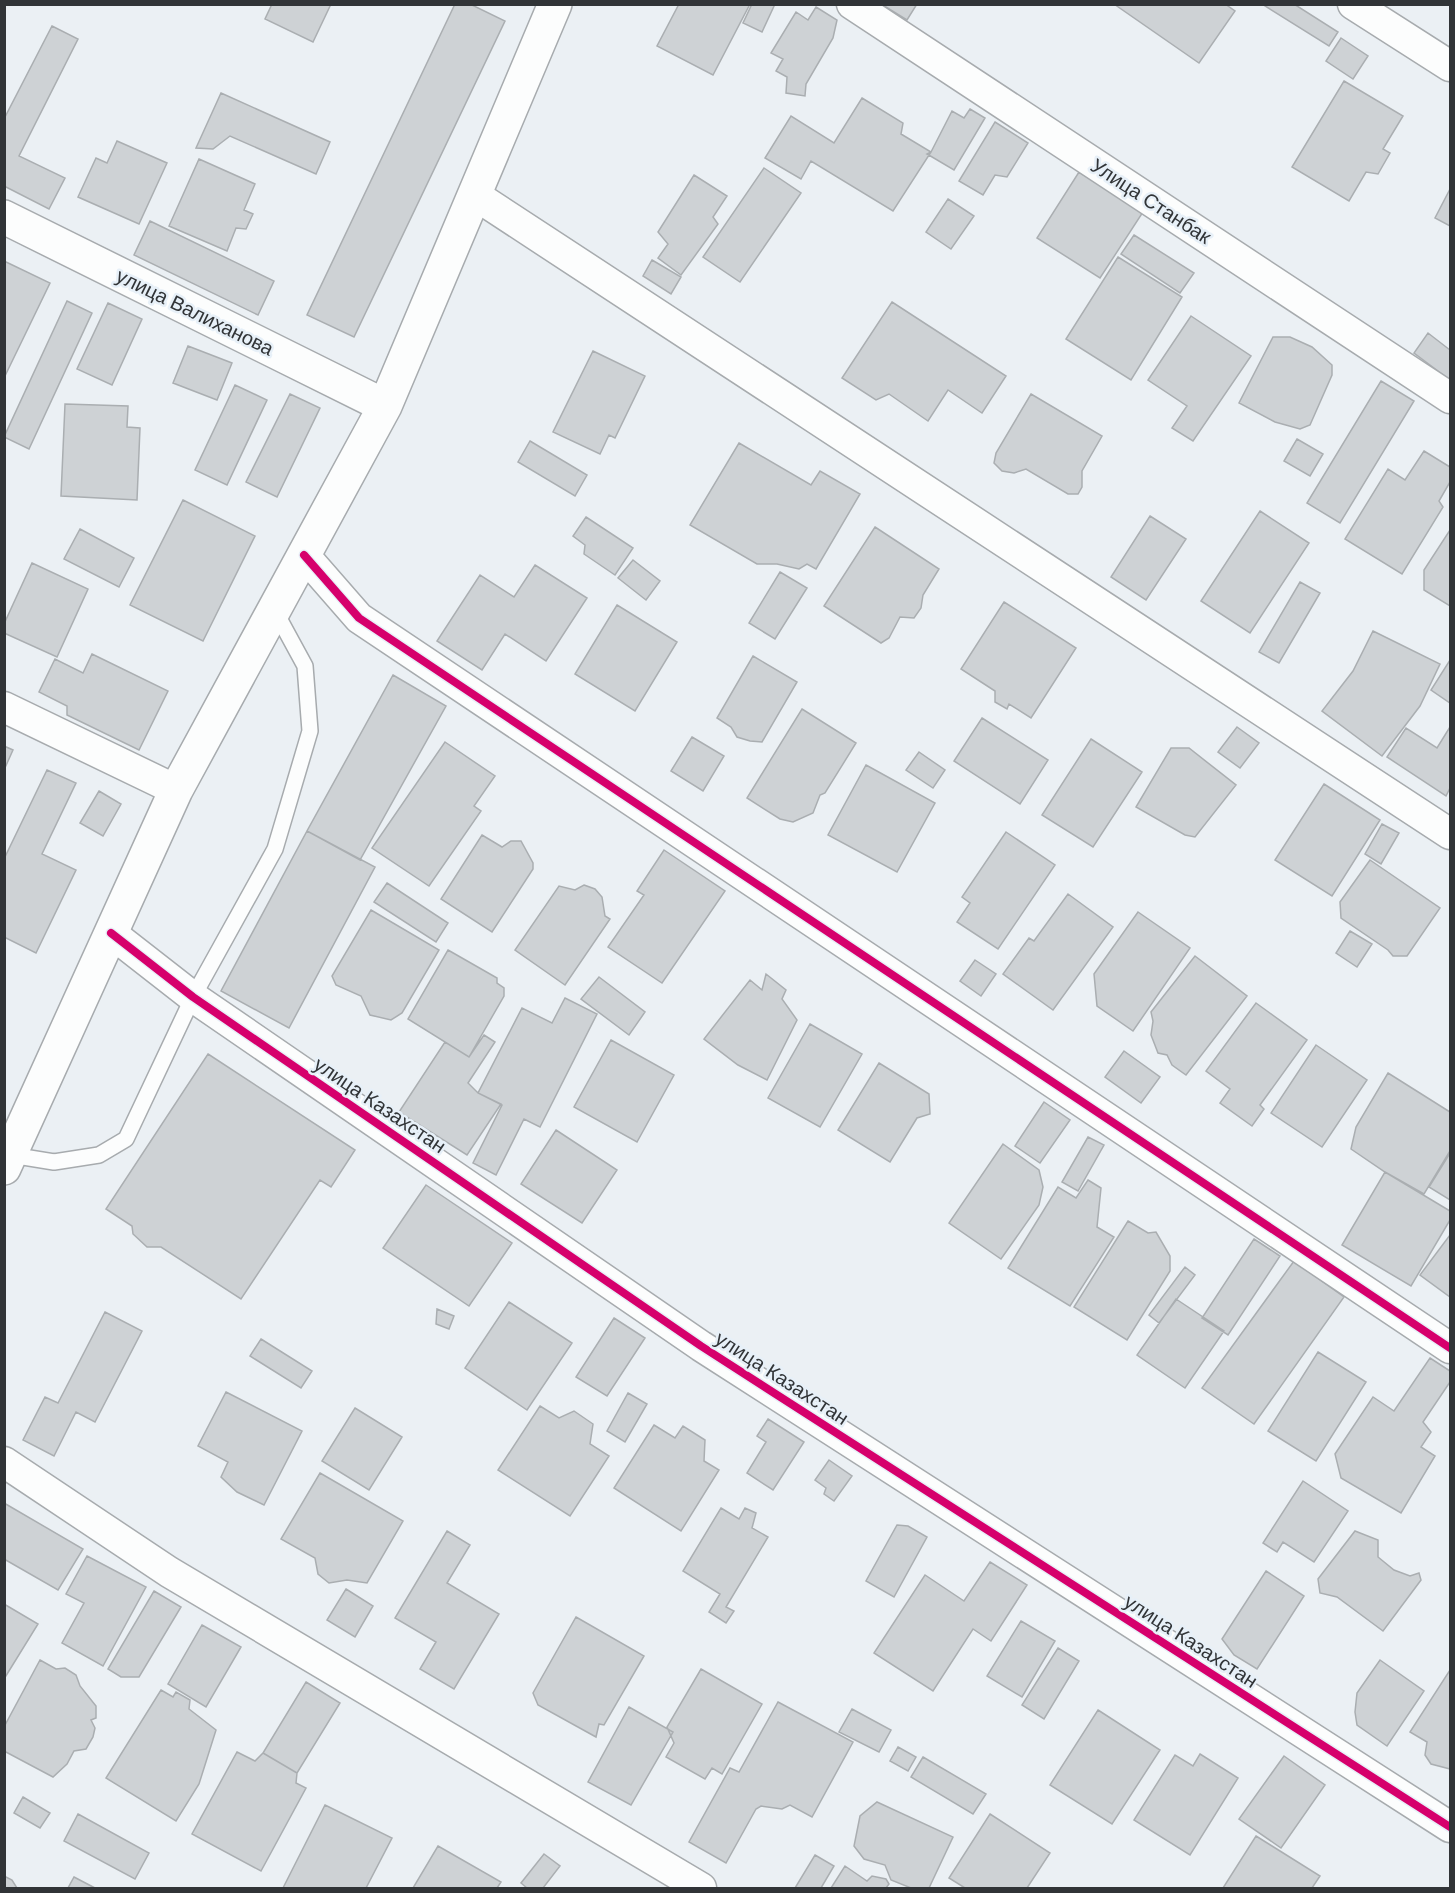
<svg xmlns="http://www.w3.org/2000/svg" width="1455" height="1893" viewBox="0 0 1455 1893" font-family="'DM Sans',sans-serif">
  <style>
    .building { fill: #ced2d5; stroke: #aaaeb1; stroke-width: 1.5 }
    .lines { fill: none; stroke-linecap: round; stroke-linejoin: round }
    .lane-casing { stroke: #a7abae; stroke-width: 18 }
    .street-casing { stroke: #a7abae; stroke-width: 33 }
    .secondary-casing { stroke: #a7abae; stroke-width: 36 }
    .lane { stroke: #fcfdfd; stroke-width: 15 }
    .street { stroke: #fcfdfd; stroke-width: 30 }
    .secondary { stroke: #fcfdfd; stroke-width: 33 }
    .cycleway-casing { stroke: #e7f0f8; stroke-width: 11 }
    .cycleway { stroke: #d6006c; stroke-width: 8 }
    .labels { text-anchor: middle; stroke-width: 5; stroke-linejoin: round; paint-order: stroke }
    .street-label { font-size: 20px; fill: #313437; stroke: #e7f0f8 }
  </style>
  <rect width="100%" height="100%" fill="#ebf0f4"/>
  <!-- building -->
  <path class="building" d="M272,4H331L313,42L265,19Z
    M455,4H470L505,21L354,337L307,315Z
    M679,4H750L713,75L657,46Z
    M752,4H775L762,32L743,23Z
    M881,4H917L907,20Z
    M1114,4H1225L1235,11L1199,63Z
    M1262,4H1294L1338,32L1329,46Z
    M816,7L837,20L833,38L806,84L805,96L786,93L787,77L776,71L783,59L771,53L796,12L808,20Z
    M52,26L78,39L19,156L65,178L49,209L4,186V119Z
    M1341,38L1368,56L1353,79L1326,61Z
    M1344,81L1403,116L1383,149L1390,153L1378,174L1366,172L1349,201L1292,167Z
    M221,93L330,142L316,174L230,136L213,149L196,148Z
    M862,98L903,123L901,134L931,152L893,211L811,161L801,179L765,158L791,116L834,143Z
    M970,109L985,118L954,170L927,154L931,152L952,111L964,118Z
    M995,122L1028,143L1007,177L995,175L983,195L959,181Z
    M117,141L167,163L139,224L78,197L96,158L107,163Z
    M199,159L255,184L244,210L253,214L246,229L236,228L227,251L169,226Z
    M764,168L801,193L740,282L703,257Z
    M1079,172L1143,212L1100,278L1037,238Z
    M694,175L727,196L713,217L718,224L681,275L658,258L668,244L658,232Z
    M1450,189V226L1435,218Z
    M948,199L974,216L951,249L926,232Z
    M150,221L274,281L258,315L134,255Z
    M1134,235L1194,273L1180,293L1121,254Z
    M1118,257L1182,297L1131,380L1066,339Z
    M652,260L681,277L671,294L643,276Z
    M4,261L50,283L4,378Z
    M67,301L92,313L29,449L4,437Z
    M892,302L1006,376L982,413L948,390L928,421L889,394L876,400L842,378Z
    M108,303L142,319L112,385L77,369Z
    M1191,316L1251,356L1193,441L1172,428L1187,406L1148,380Z
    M1428,333L1450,350V380L1414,353Z
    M1273,337H1290L1312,347L1332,365V375L1310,425L1300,429L1275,422L1239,403Z
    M188,346L232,363L217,400L173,383Z
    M593,351L645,376L615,438L609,435L600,454L553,432Z
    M1381,381L1414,401L1340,523L1307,503Z
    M235,385L267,400L227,485L195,470Z
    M290,394L320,408L277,497L246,482Z
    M1031,394L1102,436L1082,471V487L1078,494H1068L1026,469L1014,473L1002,471L994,463L996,453Z
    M65,404L128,406L127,427L140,428L137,500L61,496Z
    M1297,439L1323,454L1310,476L1284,461Z
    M530,441L587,475L575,496L518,462Z
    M739,443L811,485L820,471L860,494L816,569L807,564L799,569L777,564H757L690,525Z
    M1424,451L1450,467V482L1439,501L1443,507L1402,574L1345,539L1388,469L1405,480Z
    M183,500L255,536L203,641L130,605Z
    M1260,511L1309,543L1250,633L1201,601Z
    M1150,516L1186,539L1146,600L1111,577Z
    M586,517L633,548L615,575L584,554L585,545L573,536Z
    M875,527L939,569L923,595L921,608L914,618L900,617L889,638L881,643L824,606Z
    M80,529L134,558L119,587L64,559Z
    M1450,530V606L1424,590V570Z
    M633,560L660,581L646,600L618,578Z
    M32,563L88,589L57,657L4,633V624Z
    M535,565L587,598L546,661L505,634L482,670L437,641L480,575L514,597Z
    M780,572L807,588L775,639L749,623Z
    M1300,582L1320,593L1279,663L1259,652Z
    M1004,602L1076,648L1031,718L1009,704L1007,709L995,702V691L961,669Z
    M617,605L677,642L635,711L575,674Z
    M1373,631L1440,664L1420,706L1382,756L1322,711L1353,671Z
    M92,654L168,691L139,750L67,715V706L39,692L55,659L83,673Z
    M753,656L797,682L762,742L750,741L737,737L731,727L717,718Z
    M1450,660V703L1431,690Z
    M393,675L446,706L360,860L307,831Z
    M802,709L856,743L825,793L820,795L813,813L793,822L780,819L747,798Z
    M982,718L1048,760L1020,804L954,761Z
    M1237,727L1259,743L1240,768L1218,752Z
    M1450,727V788L1446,796L1387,757L1406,728L1437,748Z
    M692,737L724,756L703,791L671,771Z
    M1091,739L1142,772L1093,847L1042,815Z
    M445,742L495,776L474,806L481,811L429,886L372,848Z
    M4,746L13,750L4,770Z
    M1171,748H1189L1236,785L1195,837L1185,835L1136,807Z
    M919,752L945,770L933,788L906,770Z
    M866,765L935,803L897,872L828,835Z
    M47,770L76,783L42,854L76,870L36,953L4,937V859Z
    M1324,784L1380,820L1332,896L1275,860Z
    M99,791L121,804L103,836L80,823Z
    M1382,824L1399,833L1381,864L1365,854Z
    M307,831L375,867L289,1028L221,991Z
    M1006,832L1055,865L998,949L957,922L970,903L962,897Z
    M482,835L502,847L511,841H521L533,863V869L492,932L441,899Z
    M664,850L725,891L662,983L608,947L644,895L637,891Z
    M1370,860L1440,908L1407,956H1393L1388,950L1341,918L1340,902Z
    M387,883L448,923L436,942L374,902Z
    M584,885L595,889L602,897L605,916L610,919L565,985L515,950L559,886L575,890Z
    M1068,894L1113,927L1053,1010L1003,974L1029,938L1034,941Z
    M371,910L439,950L402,1013L391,1020L370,1015L361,996L336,985L332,976Z
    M1138,912L1190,948L1133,1031L1097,1006L1094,974Z
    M1350,931L1372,944L1357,967L1336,953Z
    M448,950L497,978V983L504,988V996L469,1057L408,1019Z
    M1195,956L1247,996L1186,1075L1172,1065L1167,1055L1158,1053L1151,1035L1153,1021L1151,1012Z
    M975,960L996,974L981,996L960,981Z
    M766,974L786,990L782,999L797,1020L767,1080L738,1065L704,1039L750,980L762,990Z
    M599,977L645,1012L629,1035L581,999Z
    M565,998L597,1014L540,1127L524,1119L496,1175L473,1163L502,1105L478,1093L522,1008L552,1023Z
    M1256,1003L1307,1040L1260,1105L1264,1109L1252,1126L1220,1103L1230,1089L1206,1071Z
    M810,1024L862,1054L820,1127L768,1098Z
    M484,1035L495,1042L468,1083L478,1093L501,1104L467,1155L399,1112L445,1042L469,1057Z
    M611,1040L674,1075L637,1142L574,1107Z
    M1316,1045L1367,1080L1322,1147L1271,1113Z
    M1124,1051L1160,1077L1141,1103L1105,1077Z
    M208,1054L355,1150L331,1187L320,1180L241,1299L161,1247H147L133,1234L132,1226L106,1209Z
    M879,1063L929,1094L930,1114L917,1118L890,1162L838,1130Z
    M1388,1073L1450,1112V1151L1424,1194L1385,1172L1351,1149L1356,1127Z
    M1044,1102L1070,1120L1040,1163L1015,1146Z
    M556,1130L617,1170L582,1223L521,1184Z
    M1088,1137L1104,1145L1078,1191L1062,1182Z
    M1003,1144L1039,1170L1043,1187L1039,1205L1001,1259L949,1223Z
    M1450,1153V1200L1429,1187Z
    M1385,1172L1450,1211V1220L1411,1286L1342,1245Z
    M1088,1180L1101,1188L1097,1227L1114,1237L1070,1306L1008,1268L1058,1187L1076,1198Z
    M426,1185L512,1243L469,1306L383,1248Z
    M1128,1221L1148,1233L1156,1232L1170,1256V1271L1127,1340L1074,1307Z
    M1450,1235V1297L1420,1275Z
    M1254,1239L1280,1256L1228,1335L1202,1318Z
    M1294,1261L1344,1297L1254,1424L1202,1388Z
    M1185,1267L1195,1275L1159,1323L1149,1315Z
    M1176,1299L1224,1331L1185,1388L1137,1355Z
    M509,1302L572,1343L527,1410L465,1368Z
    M437,1309L454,1316L449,1329L436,1324Z
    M105,1312L142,1331L95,1422L76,1412L54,1456L23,1440L45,1397L58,1403Z
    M614,1318L645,1338L607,1396L576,1377Z
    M261,1339L312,1371L301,1388L250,1356Z
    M1318,1352L1366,1382L1316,1461L1268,1431Z
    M1430,1358L1450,1371V1382L1423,1422L1431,1432L1421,1447L1435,1456L1401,1513L1341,1478L1335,1454L1373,1397L1394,1411Z
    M226,1392L302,1431L264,1505L237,1492L221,1477L228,1462L198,1446Z
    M628,1393L647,1404L625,1442L607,1431Z
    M540,1406L559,1418L574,1411L593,1424L590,1444L609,1456L570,1516L498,1470Z
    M355,1408L402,1437L369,1490L322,1461Z
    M768,1419L804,1442L773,1490L747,1473L766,1442L757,1436Z
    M654,1425L675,1438L683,1426L705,1440L704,1461L719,1470L681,1531L614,1488Z
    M829,1460L852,1476L834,1501L824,1494L826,1488L815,1480Z
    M320,1473L403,1521L367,1583L347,1580L329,1583L318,1574L315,1558L281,1539Z
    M1303,1481L1348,1511L1314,1562L1283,1542L1277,1552L1263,1543Z
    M4,1503L83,1549L58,1590L4,1559Z
    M721,1508L739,1519L745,1508L756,1513L752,1528L768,1537L726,1607L734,1611L726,1623L709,1612L720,1594L683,1571Z
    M897,1525L908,1526L927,1537L894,1597L866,1581Z
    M447,1531L470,1545L447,1583L499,1614L454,1689L420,1669L436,1642L395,1618Z
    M1355,1531L1378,1540V1557L1394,1570L1410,1576L1419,1573L1421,1580L1383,1631L1337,1597L1320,1593L1318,1579Z
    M87,1556L146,1587L103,1666L62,1643L84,1603L66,1594Z
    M990,1562L1027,1585L991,1641L973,1629L933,1691L874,1653L925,1575L964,1601Z
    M1266,1571L1304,1596L1257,1669L1234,1655L1222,1639Z
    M346,1589L373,1606L355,1637L327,1620Z
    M154,1591L181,1607L139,1677H121L108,1669Z
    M4,1604L38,1624L4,1679Z
    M576,1617L644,1656L604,1725L599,1724L596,1737L538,1705L533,1693Z
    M1021,1621L1055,1641L1022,1697L987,1676Z
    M202,1625L241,1647L206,1707L168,1684Z
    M1058,1648L1079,1661L1044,1719L1022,1705Z
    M40,1660L56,1669L65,1668L76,1675L80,1686L96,1706V1718L91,1720L95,1728L93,1737L86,1749L74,1751L67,1764L53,1777L4,1751V1727Z
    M1380,1660L1424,1691L1387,1746L1357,1725L1355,1712L1357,1693Z
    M701,1669L762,1704L722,1774L712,1768L705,1779L666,1757L674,1743L667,1727Z
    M1450,1670V1769L1431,1764L1425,1755L1427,1742L1410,1732Z
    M306,1682L340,1703L297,1773L263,1753Z
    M161,1690L173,1697L176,1692L190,1700L189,1709L216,1730L199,1784L176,1821L106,1778Z
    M778,1702L853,1742L812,1817L790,1805L782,1809L761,1806L756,1809L726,1863L689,1842L730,1768L739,1772Z
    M629,1707L673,1732L631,1805L588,1782Z
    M852,1709L891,1730L879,1752L839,1732Z
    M1098,1710L1160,1750L1112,1824L1050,1785Z
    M898,1747L916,1757L908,1771L890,1761Z
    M237,1752L255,1761L263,1753L297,1773L296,1783L306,1788L261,1871L192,1834Z
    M1200,1754L1238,1778L1190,1855L1134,1820L1175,1755L1193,1766Z
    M1284,1756L1325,1785L1281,1848L1239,1819Z
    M923,1757L986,1794L973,1814L911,1777Z
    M23,1797L50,1813L40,1828L14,1813Z
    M877,1802L953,1837L929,1888H911L891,1880L885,1865L864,1859L854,1846L860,1816Z
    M325,1805L392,1838L366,1888H283Z
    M78,1814L149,1853L135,1879L64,1841Z
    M990,1814L1050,1853L1027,1888H965L949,1878Z
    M1256,1836L1320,1876L1312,1888H1223Z
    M438,1846L501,1882L497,1888H413Z
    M544,1854L560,1866L543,1888H527L521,1883Z
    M815,1855L834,1866L821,1888H795Z
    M845,1866L867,1881L872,1876L886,1879L889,1884L886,1888H831Z
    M4,1876L12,1880L17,1888H4Z
    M74,1877L95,1888H68Z"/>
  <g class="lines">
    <defs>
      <path id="lane" d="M11,1155L54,1162L99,1155L126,1139L193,997L275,849L310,731L305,666L274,609"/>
      <path id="street" d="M852,4L1450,398
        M1353,4L1450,66
        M475,195L1450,834
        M304,555L359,618L1450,1348
        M4,707L176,790
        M111,933L193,997L701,1346L1450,1827
        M4,1462L169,1572L701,1888"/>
      <path id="secondary" d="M4,217L385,406
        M4,1168L176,790L385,406L555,4"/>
    </defs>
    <!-- lane casing -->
    <use href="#lane" class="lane-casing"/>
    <!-- street casing -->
    <use href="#street" class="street-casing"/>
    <!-- secondary casing -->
    <use href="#secondary" class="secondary-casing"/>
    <!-- lane -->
    <use href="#lane" class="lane"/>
    <!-- street -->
    <use href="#street" class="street"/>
    <!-- secondary -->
    <use href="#secondary" class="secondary"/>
    <defs>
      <path id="cycleway" d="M304,555L359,618L1450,1348
        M111,933L193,997L701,1346L1450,1827"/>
    </defs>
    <!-- cycleway casing -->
    <use href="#cycleway" class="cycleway-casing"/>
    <!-- cycleway -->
    <use href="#cycleway" class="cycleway"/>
  </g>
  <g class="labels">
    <!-- street labels -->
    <g class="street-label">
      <text transform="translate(1151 201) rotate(33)" y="7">Улица Станбак</text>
      <text transform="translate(195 312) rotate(26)" y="7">улица Валиханова</text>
      <text transform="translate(380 1105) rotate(34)" y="7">улица Казахстан</text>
      <text transform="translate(782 1378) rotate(33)" y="7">улица Казахстан</text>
      <text transform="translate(1191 1641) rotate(33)" y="7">улица Казахстан</text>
    </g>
  </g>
  <!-- border -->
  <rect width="1455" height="1893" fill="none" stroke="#313437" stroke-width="12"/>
</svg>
